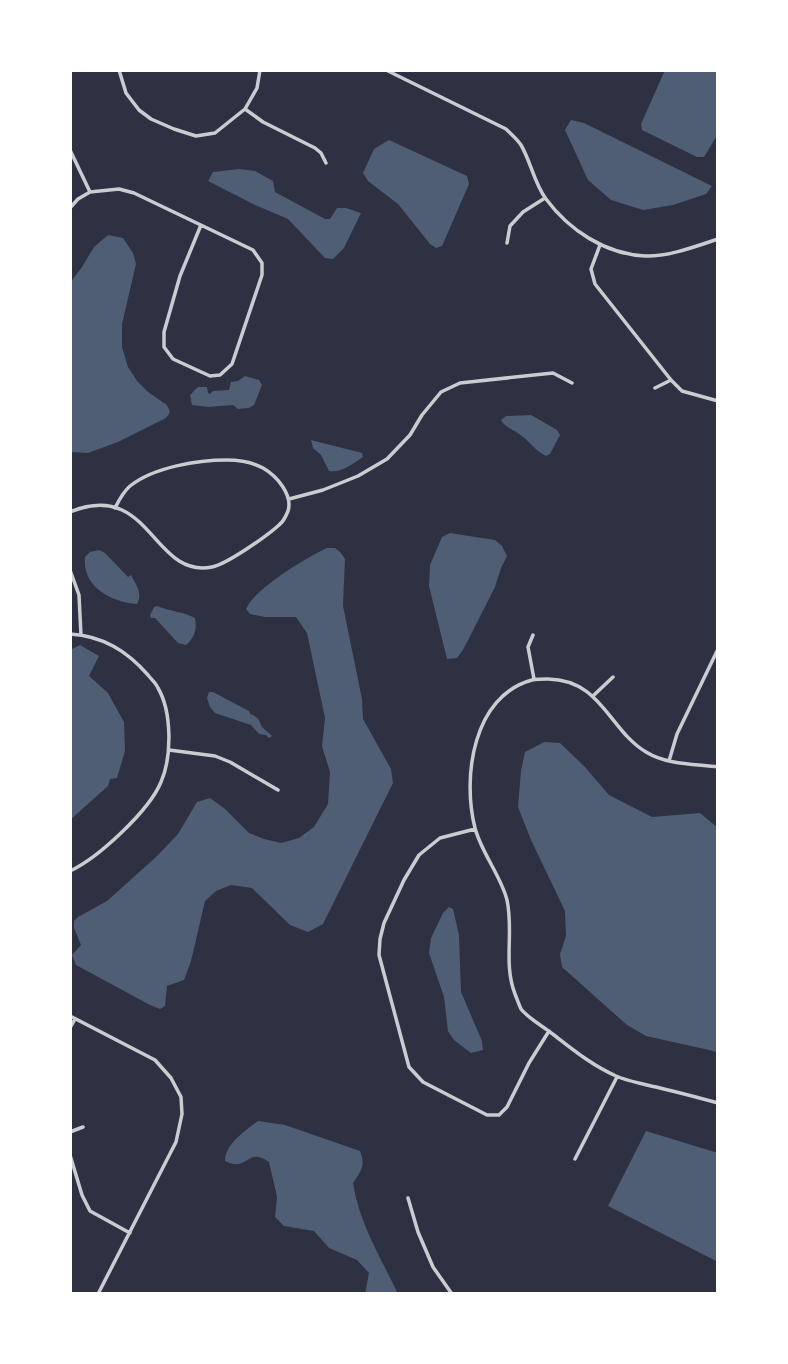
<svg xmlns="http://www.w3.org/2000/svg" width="788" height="1364" viewBox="0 0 788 1364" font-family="'Titillium Web',sans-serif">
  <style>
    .water { fill: #4f5d75 }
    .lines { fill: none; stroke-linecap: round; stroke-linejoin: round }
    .minor { stroke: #caccd0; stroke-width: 3.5 }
  </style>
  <rect width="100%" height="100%" fill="#2d3142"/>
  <!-- water -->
  <path class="water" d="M665,70H718V134L704,157H697L642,130L641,124Z
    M571,120L584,123L712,186L706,194L673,205L643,210L611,200L588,180L565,130Z
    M389,140L467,176L469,184L442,246L436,248L430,244L398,204L368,181L363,173L374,149Z
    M239,169L255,171L273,181L275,192L325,219H330L337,208H346L361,213L344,248L333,259L325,258L288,219L255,205L208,181L213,172Z
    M108,235L123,238L133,253L136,264L122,324V347L128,367L137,381L148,392L167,405L170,412L166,418L118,442L88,453L70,452V283L82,267L94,247Z
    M245,376L259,380L262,385L254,405L249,408L238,409L233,405L209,407L192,405L190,395L198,387H207L208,393L210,394L213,391L229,390L231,382L238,381Z
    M531,415L557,430L560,435L550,454L546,456C535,451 529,440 519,434C511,428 506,428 501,420L506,416Z
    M311,440L362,453L363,457C352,464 342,473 329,471L321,455L313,448Z
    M450,533L495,540L502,546L507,556L501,568L495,587L463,650L457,658L447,659L429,586L430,565L442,537Z
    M327,548H335L340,552L345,559L343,606L362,699L363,719L391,769L393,783L323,924L308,932L290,925L252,888L231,885L216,891L205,901L191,961L184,980L167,986L165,1006L160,1009L150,1005L76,965L72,955L81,945L74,928V921L78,917L107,901L156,857L178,834L197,802L210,798L225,809L249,833L264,839L281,843L299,838L314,827L328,804L330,772L322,746L325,718L307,633L296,617H265L250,614L246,609C254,589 307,557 327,548Z
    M99,550L105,553L128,577L131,575C136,585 143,593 137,604C111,602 82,587 85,557L90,552Z
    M157,606C170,611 184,612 195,618C197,629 195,637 186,645L178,643L155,618H151L150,615L154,607Z
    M80,645L99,656L89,676L108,693L124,722L125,751L117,778L110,779L108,786L70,820V650Z
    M209,692H213L249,711L250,714C258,716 259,720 262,727C265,730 269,733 272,736L269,738L266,735L259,734L251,725L215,713L210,707L207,698Z
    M544,742L560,743L585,767L609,795L652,817L700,813L718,828V1052L646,1036L627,1025L562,967L560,954L566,936L565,911L531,840L518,807L521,771L525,752Z
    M449,907L453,909L459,935L461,992L482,1041L483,1050L471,1053L454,1040L448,1031L444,997L429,953L431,938L443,913Z
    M258,1121L285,1125L360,1151C366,1166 361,1171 353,1183C359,1223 381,1258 398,1294H365L369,1273L357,1260L329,1248L314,1231L284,1226L275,1217L277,1197L269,1162C246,1146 249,1173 225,1161C225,1144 245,1131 258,1121Z
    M646,1131L718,1153V1262L608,1206Z"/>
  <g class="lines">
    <!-- minor -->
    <path class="minor" d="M119,70L126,93L139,110L151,119L174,129L196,136L215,133L245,109L257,88L260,70
      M386,70L506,129C511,134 517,139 521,145C531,162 534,183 546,199C569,230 605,254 645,256C668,257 697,246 718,239
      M245,109L263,122L315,148L321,153L326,163
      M70,150L90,192
      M70,208L78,199L90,192L119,189L134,193L253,250L262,263V275L232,364L220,375L210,376L173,359L164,347V332L180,276L201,225
      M507,243L510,226L523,212L545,198
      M600,245L591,269L595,284L671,380L682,391L718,401
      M655,388L671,380
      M289,499L323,490L358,476L387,459L410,435L422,415L441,392L460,383L553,373L572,383
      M70,512C151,479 152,579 212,567C227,564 267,536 279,525C283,522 286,516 288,511C293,495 277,476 263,468C252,462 240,460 227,460C198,460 154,467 130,486C123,492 119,500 115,508
      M70,570L79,595L81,635
      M70,634C103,636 127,651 148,675C151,679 156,683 158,688C172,712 172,757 161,782C149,811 98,858 70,871
      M533,635L528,647L534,679
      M594,695L613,677
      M169,750L215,756L230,762L278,790
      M669,761L677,734L718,649
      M718,767C695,764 667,765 646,752C608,729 602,680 548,679C543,679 537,679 532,680C473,696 462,777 475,828C481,852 501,876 507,900C514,932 503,963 515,994C517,999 519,1005 521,1009C527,1017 542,1026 550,1032C571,1048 591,1065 616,1076C627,1081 640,1083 651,1086C674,1091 696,1097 718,1103
      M475,829L440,838L419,855L404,880L384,923L380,939L379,955L409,1067L423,1082L487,1115H499L507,1107L529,1063L549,1031
      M70,1016L155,1060L171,1078L181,1097L182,1114L176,1142L98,1294
      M70,1028L75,1019
      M70,1132L83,1127
      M70,1155L82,1195L90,1211L130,1233
      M575,1159L617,1077
      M408,1198L418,1232L433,1267L452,1294"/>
  </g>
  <!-- border -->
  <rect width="788" height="1364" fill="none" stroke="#ffffff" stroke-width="144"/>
</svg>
